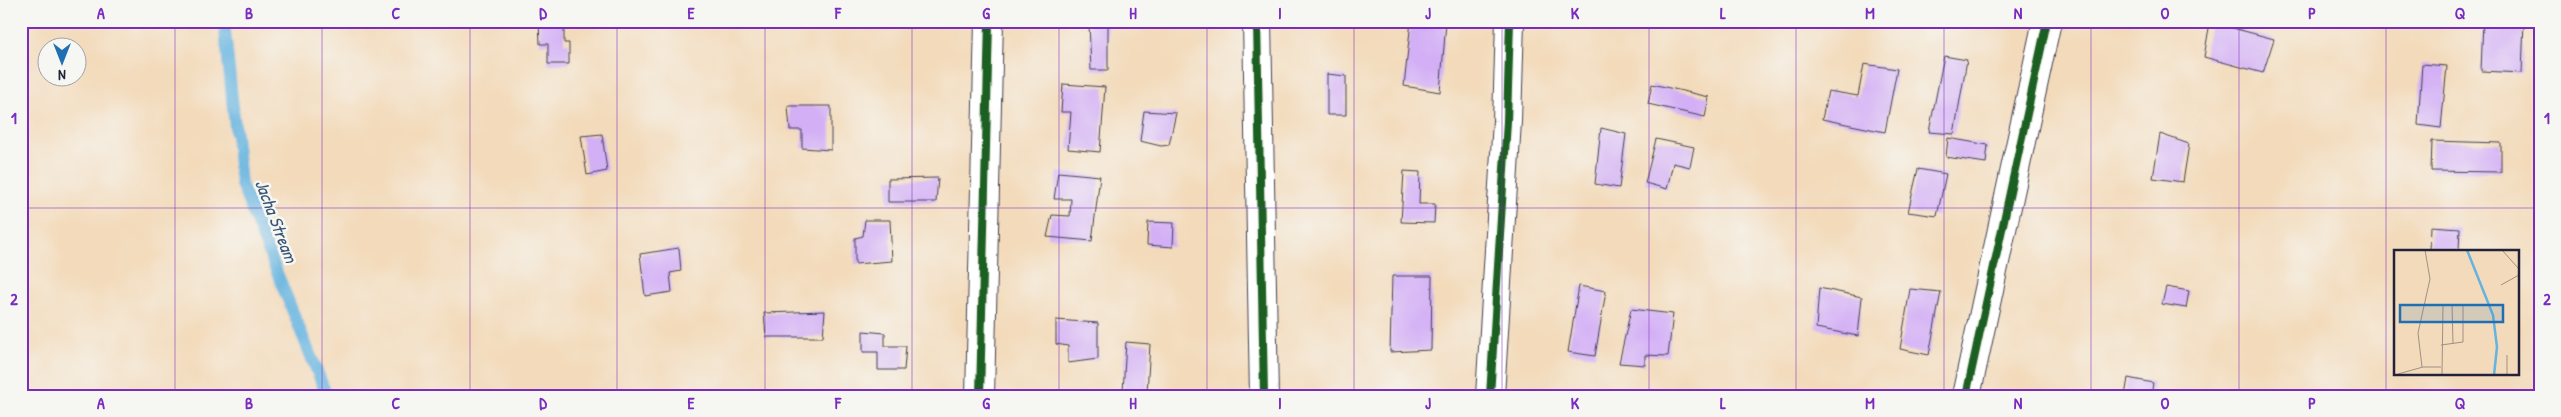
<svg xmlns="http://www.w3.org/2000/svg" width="2561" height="417" viewBox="0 0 2561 417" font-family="'Patrick Hand',sans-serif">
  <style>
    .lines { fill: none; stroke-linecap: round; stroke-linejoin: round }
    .stream { stroke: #65b3df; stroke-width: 12 }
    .building { fill: #d3aff5 }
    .minor-casing { stroke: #413e4e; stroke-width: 30 }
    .minor { stroke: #fff; stroke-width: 28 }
    .cycleway-casing { stroke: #f6f6f2; stroke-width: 11 }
    .cycleway { stroke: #1b5e20; stroke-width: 8 }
    .grid { fill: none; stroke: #7b2cbf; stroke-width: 1; stroke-opacity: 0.55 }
    .labels { text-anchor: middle; stroke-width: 5; stroke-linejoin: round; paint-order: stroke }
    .water-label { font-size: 18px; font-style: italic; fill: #395574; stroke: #f6f6f2 }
    .inset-river { fill: none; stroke: #65b3df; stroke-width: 2.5 }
    .inset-road { fill: none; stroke: #9f9087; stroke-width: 1 }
    .view { fill: #1f6fb2; fill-opacity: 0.15; stroke: #1f6fb2; stroke-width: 2.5 }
    .inset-edge { fill: none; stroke: #22223b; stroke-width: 2.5 }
    .neatline { fill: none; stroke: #7b2cbf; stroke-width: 2 }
    .grid-label { font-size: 16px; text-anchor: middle; font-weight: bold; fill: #7b2cbf }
  </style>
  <rect width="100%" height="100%" fill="#f6f6f2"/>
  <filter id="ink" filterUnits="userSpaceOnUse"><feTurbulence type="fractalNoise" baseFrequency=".02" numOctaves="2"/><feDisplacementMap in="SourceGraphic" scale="10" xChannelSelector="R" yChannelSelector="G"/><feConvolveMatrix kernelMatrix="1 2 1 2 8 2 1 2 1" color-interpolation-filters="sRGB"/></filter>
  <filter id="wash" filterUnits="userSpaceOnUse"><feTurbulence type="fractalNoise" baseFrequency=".0096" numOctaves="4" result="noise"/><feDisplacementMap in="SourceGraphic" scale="20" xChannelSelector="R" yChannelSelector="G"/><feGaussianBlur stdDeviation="1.12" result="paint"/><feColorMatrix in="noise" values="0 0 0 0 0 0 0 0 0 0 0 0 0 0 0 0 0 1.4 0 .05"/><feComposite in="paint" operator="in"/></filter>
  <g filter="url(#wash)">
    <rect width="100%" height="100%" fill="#f3daba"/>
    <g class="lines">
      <!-- stream -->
      <path class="stream" d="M224,21L241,184L327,396"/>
    </g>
    <g id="blocks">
      <!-- building -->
      <path class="building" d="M539,21H564V43H569V64H548V44H540Z
        M1411,21L1446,23L1440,92L1404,86Z
        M2483,21H2524L2522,73L2481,71Z
        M2210,22L2274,39L2263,73L2204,57Z
        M1089,23H1108V70H1091Z
        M1944,56L1967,60L1954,134L1929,132Z
        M1864,64L1897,69L1885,132L1822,119L1828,91L1858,96Z
        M2422,64L2447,66L2441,128L2418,125Z
        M1327,74L1346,76V115H1327Z
        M1063,84L1105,87L1100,152L1068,149L1071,112H1061Z
        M1652,84L1709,97L1705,117L1648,104Z
        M788,106H831V150L802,148V130H790Z
        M1144,111L1176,113L1169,145L1161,146L1140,141Z
        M1601,128L1626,134L1619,188L1595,184Z
        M602,134L607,171L587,175L581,136Z
        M2160,134L2189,144L2183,182L2153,178Z
        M1948,138L1988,145L1986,163L1946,157Z
        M1656,139L1694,147L1690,167L1673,163L1667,189L1645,183Z
        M2432,141L2501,143V172L2431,171Z
        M1918,169L1946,174L1937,216L1908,212Z
        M1404,171L1420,172L1419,204H1435L1434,223L1401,222Z
        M1058,172L1100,176L1092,241L1047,237L1052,215L1070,216L1071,199H1054Z
        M938,178L936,202H888V179Z
        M865,220H890L892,261L855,264V238L863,236Z
        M1148,222L1174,223L1173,247L1147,245Z
        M2431,226L2460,228L2459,251H2430Z
        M679,248L681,271L670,273L672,292L645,296L640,254Z
        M1392,276H1432L1431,350L1390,352Z
        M1579,286L1606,291L1595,356L1568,352Z
        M2166,287L2189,291L2186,308L2162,304Z
        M1819,288L1862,297L1858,336L1816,328Z
        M1910,289L1941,292L1929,355L1900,349Z
        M1631,309L1673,314L1668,356L1645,355V365L1619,363Z
        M825,311L823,337H766L764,313Z
        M1056,320L1098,323V359L1068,363V346L1056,344Z
        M863,331L885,333V346H906L904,370H878V352H863Z
        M1126,342L1150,344L1147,393L1123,392Z
        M2128,378L2153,383L2151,396H2125Z"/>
    </g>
  </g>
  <g filter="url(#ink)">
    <use href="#blocks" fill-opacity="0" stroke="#413e4e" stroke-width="1"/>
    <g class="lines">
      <defs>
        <path id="minor" d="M1257,21L1264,396
          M980,396L989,21
          M1490,396L1507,121L1510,21
          M1966,396L2047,21"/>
      </defs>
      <!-- minor casing -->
      <use href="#minor" class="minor-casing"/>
      <!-- minor -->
      <use href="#minor" class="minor"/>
      <defs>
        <path id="cycleway" d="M1257,21L1264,396
          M980,396L989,21
          M1490,396L1507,121L1510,21
          M1966,396L2047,21"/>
      </defs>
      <!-- cycleway casing -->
      <use href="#cycleway" class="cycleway-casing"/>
      <!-- cycleway -->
      <use href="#cycleway" class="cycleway"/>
    </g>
  </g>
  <!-- grid -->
  <path class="grid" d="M175,21V396M322,21V396M470,21V396M617,21V396M765,21V396M912,21V396M1059,21V396M1207,21V396M1354,21V396M1502,21V396M1649,21V396M1796,21V396M1944,21V396M2091,21V396M2239,21V396M2386,21V396M21,208H2540"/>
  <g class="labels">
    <!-- water labels -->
    <g class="water-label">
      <text transform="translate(276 221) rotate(69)" y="6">Jacha Stream</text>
    </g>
  </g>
  <!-- overview -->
  <g transform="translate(2394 250)">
    <rect width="125" height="125" fill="#f3daba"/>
    <path class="inset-river" d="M73,0L99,65L103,97L100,125"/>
    <path class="inset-road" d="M108,0L125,19M107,35L125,25M58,55L59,94M47,95L69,92V55M113,105V125M28,117L24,83L36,29L31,0M4,124L29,117H47M48,125L49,55"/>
    <path class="view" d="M6,55H109V72H6Z"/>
    <rect width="125" height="125" class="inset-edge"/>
  </g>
  <!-- margin -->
  <rect width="2561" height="417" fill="none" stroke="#f6f6f2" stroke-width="55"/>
  <!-- north arrow -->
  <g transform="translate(62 62) rotate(180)"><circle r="24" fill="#f6f6f2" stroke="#a1a1a9"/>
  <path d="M0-4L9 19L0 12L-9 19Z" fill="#1f6fb2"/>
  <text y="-8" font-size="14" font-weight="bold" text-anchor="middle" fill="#22223b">N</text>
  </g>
  <rect x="28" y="28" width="2506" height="362" class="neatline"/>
  <g class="grid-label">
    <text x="101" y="19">A</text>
    <text x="249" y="19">B</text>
    <text x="396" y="19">C</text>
    <text x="543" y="19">D</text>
    <text x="691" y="19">E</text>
    <text x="838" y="19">F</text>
    <text x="986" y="19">G</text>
    <text x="1133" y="19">H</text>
    <text x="1280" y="19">I</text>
    <text x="1428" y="19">J</text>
    <text x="1575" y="19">K</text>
    <text x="1723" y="19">L</text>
    <text x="1870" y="19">M</text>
    <text x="2018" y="19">N</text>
    <text x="2165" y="19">O</text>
    <text x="2312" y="19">P</text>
    <text x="2460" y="19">Q</text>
    <text x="14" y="124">1</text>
    <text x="2547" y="124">1</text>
    <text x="14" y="305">2</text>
    <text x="2547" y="305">2</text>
    <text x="101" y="409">A</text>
    <text x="249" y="409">B</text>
    <text x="396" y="409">C</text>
    <text x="543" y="409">D</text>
    <text x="691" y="409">E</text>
    <text x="838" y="409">F</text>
    <text x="986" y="409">G</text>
    <text x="1133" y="409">H</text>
    <text x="1280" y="409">I</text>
    <text x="1428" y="409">J</text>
    <text x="1575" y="409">K</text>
    <text x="1723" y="409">L</text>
    <text x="1870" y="409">M</text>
    <text x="2018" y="409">N</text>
    <text x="2165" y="409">O</text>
    <text x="2312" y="409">P</text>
    <text x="2460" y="409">Q</text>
  </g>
</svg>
